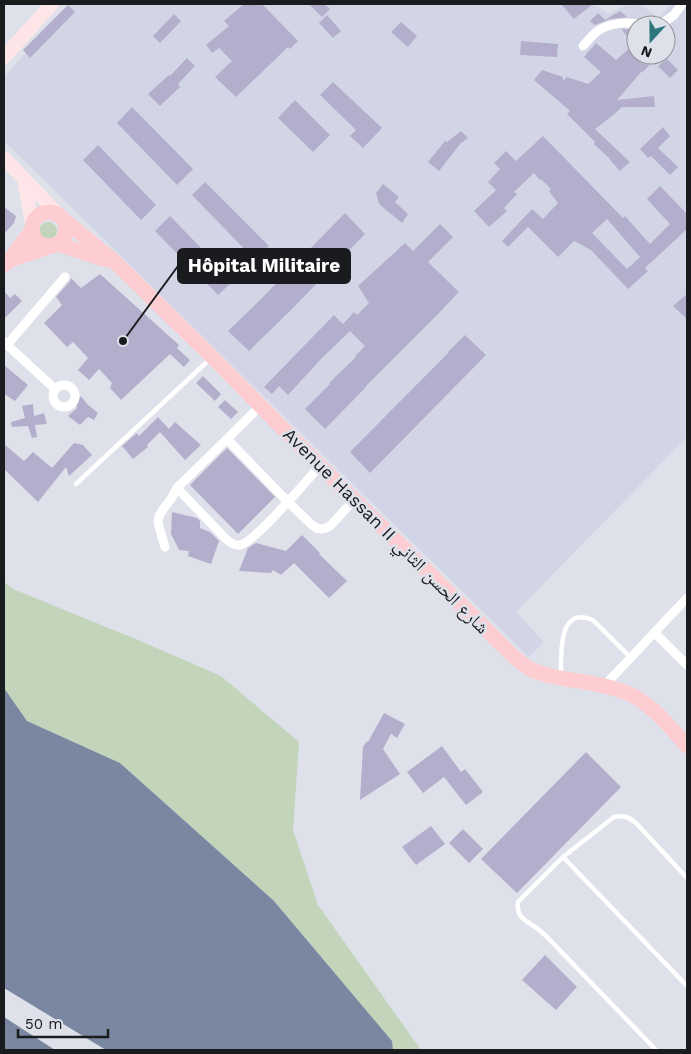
<svg xmlns="http://www.w3.org/2000/svg" width="691" height="1054" viewBox="0 0 691 1054" font-family="'Work Sans','Noto Naskh Arabic',sans-serif">
  <style>
    .built { fill: #d2d5e5; fill-rule: evenodd }
    .green { fill: #c2d4ba }
    .water { fill: #7987a1 }
    .building { fill: #b4aecd; fill-rule: evenodd }
    .lines { fill: none; stroke-linecap: round; stroke-linejoin: round }
    .service { stroke: #fff; stroke-width: 4.5 }
    .minor { stroke: #fff; stroke-width: 9 }
    .secondary { stroke: #fee6e8; stroke-width: 14 }
    .primary { stroke: #fdcdd1; stroke-width: 15 }
    .labels { text-anchor: middle; stroke-width: 5; stroke-linejoin: round; paint-order: stroke }
    .street-label { font-size: 18px; fill: #1a1b1e; stroke: #dfe1ea }
    .leader { fill: none; stroke: #1a1b1e; stroke-width: 2 }
    .callout-dot { fill: #1a1b1e; stroke: #dfe1ea; stroke-width: 2 }
    .callout { fill: #1a1b1e; stroke: #1a1b1e; stroke-width: 2 }
    .callout-label { font-size: 19px; text-anchor: middle; font-weight: bold; fill: #fff }
  </style>
  <rect width="100%" height="100%" fill="#dfe1ea"/>
  <!-- built -->
  <path class="built" d="M69,4H595L608,14L629,4H641L658,17L672,4H687V437L516,612L544,642L529,657L4,141V77ZM636,25H666V55H636Z"/>
  <!-- green -->
  <path class="green" d="M39 231a9 9 0 1 1 18 0a9 9 0 1 1-18 0Z
    M4,582L13,589L138,640L221,676L299,742L293,830L318,905L421,1050H393L392,1041L274,901L120,763L27,721L4,688Z"/>
  <!-- water -->
  <path class="water" d="M4,688L27,721L120,763L274,901L392,1041L393,1050H106L4,988Z
    M4,1017L55,1050H4Z"/>
  <!-- building -->
  <path class="building" d="M244,4H262L298,41L290,49L288,47L236,97L215,77L232,61L219,48L212,53L206,45L229,26L224,21Z
    M309,4H324L330,9L322,17Z
    M561,4H593L574,19Z
    M68,5L75,12L30,58L23,50Z
    M620,11L627,17L610,19L595,25L590,21L598,13L605,20Z
    M174,14L181,21L160,43L153,36Z
    M327,15L341,31L333,38L319,23Z
    M401,22L417,36L408,47L391,32Z
    M621,29L636,30V55H645L652,62L643,72L642,71L617,100L654,96L655,107H622L612,116L595,129L630,162L620,171L610,160V159L594,144L595,142L567,114L570,111L534,80L542,70L563,77V81L567,77L588,84L601,72L584,57L596,43L616,60L634,44Z
    M521,41L558,44L557,57L520,55Z
    M187,58L195,66L178,84L180,87L160,106L148,94L169,75L170,76Z
    M667,59L678,70L670,78L658,66Z
    M333,82L382,128L363,148L350,136L356,130L320,95Z
    M295,100L330,135L313,152L278,118Z
    M132,107L193,169L177,185L117,123Z
    M663,127L670,136L658,148L678,167L670,175L651,156L648,158L640,149Z
    M461,131L468,138L460,144L439,171L428,162L445,141L447,142Z
    M543,136L623,218L625,216L650,244L670,224L647,199L660,186L687,214V229L645,268L648,271L628,289L591,250L574,241L558,257L528,227L508,247L502,241L532,209L543,219L558,203L549,191L551,189L541,179L540,180L534,173L514,192L517,194L504,208L507,211L489,227L474,211L496,190L488,182L500,169L494,163L506,151L516,161ZM607,219L640,257L627,269L592,233Z
    M98,145L156,205L141,220L83,160Z
    M205,182L269,246L254,259L192,195Z
    M383,184L399,197L395,202L408,214L402,223L379,204L376,193Z
    M4,207L16,216L14,223L4,234Z
    M345,213L365,234L290,311L249,351L228,331L260,300Z
    M170,216L233,281L218,295L155,231Z
    M440,224L453,237L428,262L459,292L438,314L366,386V387L325,429L305,409L330,384L329,383L356,357L355,356L365,346L350,331L322,358L288,395L279,386L272,394L264,387L334,315L343,324L354,312L357,315L369,303L358,286L405,243L413,251Z
    M100,274L179,345L177,348L190,360L184,367L170,354L121,400L110,388L112,383L99,369L89,380L78,370L88,358L73,342L67,347L44,323L62,305L56,297L70,281L71,278L81,288Z
    M4,291L10,298L15,294L22,301L4,319Z
    M687,294V319L673,306Z
    M465,335L486,355L370,473L350,452L449,352H448Z
    M4,365L28,385L15,401L4,394Z
    M203,376L221,394L215,401L196,383Z
    M81,396L87,404L98,413L94,420L88,417L80,425L68,416L77,408L76,404Z
    M225,400L238,412L231,419L218,407Z
    M33,404L34,416L44,413L47,424L35,425L37,437L32,438L28,426L12,427L11,422L25,418L22,406Z
    M158,417L169,429L175,422L201,445L185,460L160,432L147,445L148,447L133,459L122,446L137,433L139,436Z
    M74,443L83,445L92,455L69,476L66,467L38,502L4,469V444L24,461L33,452L52,468Z
    M227,448L275,497L238,534L190,485Z
    M172,512L197,518L200,521V528L210,532L219,541L211,564L188,556L189,551L179,550L171,534Z
    M302,535L320,553L319,554L347,581L329,598L294,563L281,575L273,570L271,573L239,571L248,548L256,543L286,551Z
    M384,713L405,724L397,738L391,734L383,749L400,774L360,800L363,747L367,741L368,742Z
    M442,746L461,772L465,769L483,792L466,805L444,777L423,793L407,772Z
    M586,752L621,787L517,893L481,859Z
    M431,826L445,844L416,865L402,847Z
    M463,829L483,849L469,863L449,843Z
    M545,955L577,987L556,1010L522,980Z"/>
  <g class="lines">
    <!-- service -->
    <path class="service" d="M76,484L210,359
      M561,675C561,654 558,605 593,620L631,658
      M563,857L687,986
      M656,1050L548,938C544,934 540,930 535,927C525,920 516,917 518,902L563,857L614,817C624,815 629,817 636,823L687,878"/>
    <!-- minor -->
    <path class="minor" d="M660,25L674,15L682,4
      M583,46C588,41 594,32 601,29C615,21 631,22 646,25
      M4,342L55,389
      M7,345L65,277
      M53 396a11 11 0 1 1 22 0a11 11 0 1 1-22 0Z
      M260,406L227,439L177,488L226,539C230,542 234,546 240,545C254,543 307,480 320,466
      M227,439L288,502L311,524L316,528L321,529L326,528L330,526L354,500
      M165,547L158,523L159,516L164,508L171,499L177,488
      M655,633L687,665
      M604,686L687,598"/>
    <!-- secondary -->
    <path class="secondary" d="M4,57L52,4
      M4,158L58,214
      M24,179L32,224"/>
    <!-- primary -->
    <path class="primary" d="M32 229a17 17 0 1 1 34 0a17 17 0 1 1-34 0Z
      M62,218L116,263L212,357L320,466L512,655C518,660 524,666 530,669C540,674 550,676 560,678C582,682 606,684 627,693C650,702 671,728 687,746
      M58,244L106,260
      M10,260L52,246
      M4,265L10,260L32,230"/>
  </g>
  <g class="labels">
    <!-- street labels -->
    <g class="street-label">
      <text transform="translate(386 531) rotate(45)" y="6">Avenue Hassan II شارع الحسن الثاني</text>
    </g>
  </g>
  <!-- callouts -->
  <path class="leader" d="M123 341L178 266"/>
  <circle class="callout-dot" cx="123" cy="341" r="5"/>
  <rect class="callout" x="178" y="249" width="172" height="34" rx="5"/>
  <g class="callout-label">
    <text x="264" y="272">Hôpital Militaire</text>
  </g>
  <!-- border -->
  <rect width="691" height="1054" fill="none" stroke="#1a1b1e" stroke-width="10"/>
  <!-- north arrow -->
  <g transform="translate(651 40) rotate(201)"><circle r="24" fill="#dfe1ea" stroke="#909298"/>
  <path d="M0-4L9 19L0 12L-9 19Z" fill="#2d767c"/>
  <text y="-8" font-size="14" font-weight="bold" text-anchor="middle" fill="#1a1b1e">N</text>
  </g>
  <!-- scale -->
  <path d="M18 1029v8h90v-8" fill="none" stroke="#1a1b1e" stroke-width="2.5"/>
  <text x="25" y="1029" font-size="15" fill="#1a1b1e" stroke="#dfe1ea" stroke-width="4" paint-order="stroke">50 m</text>
</svg>
